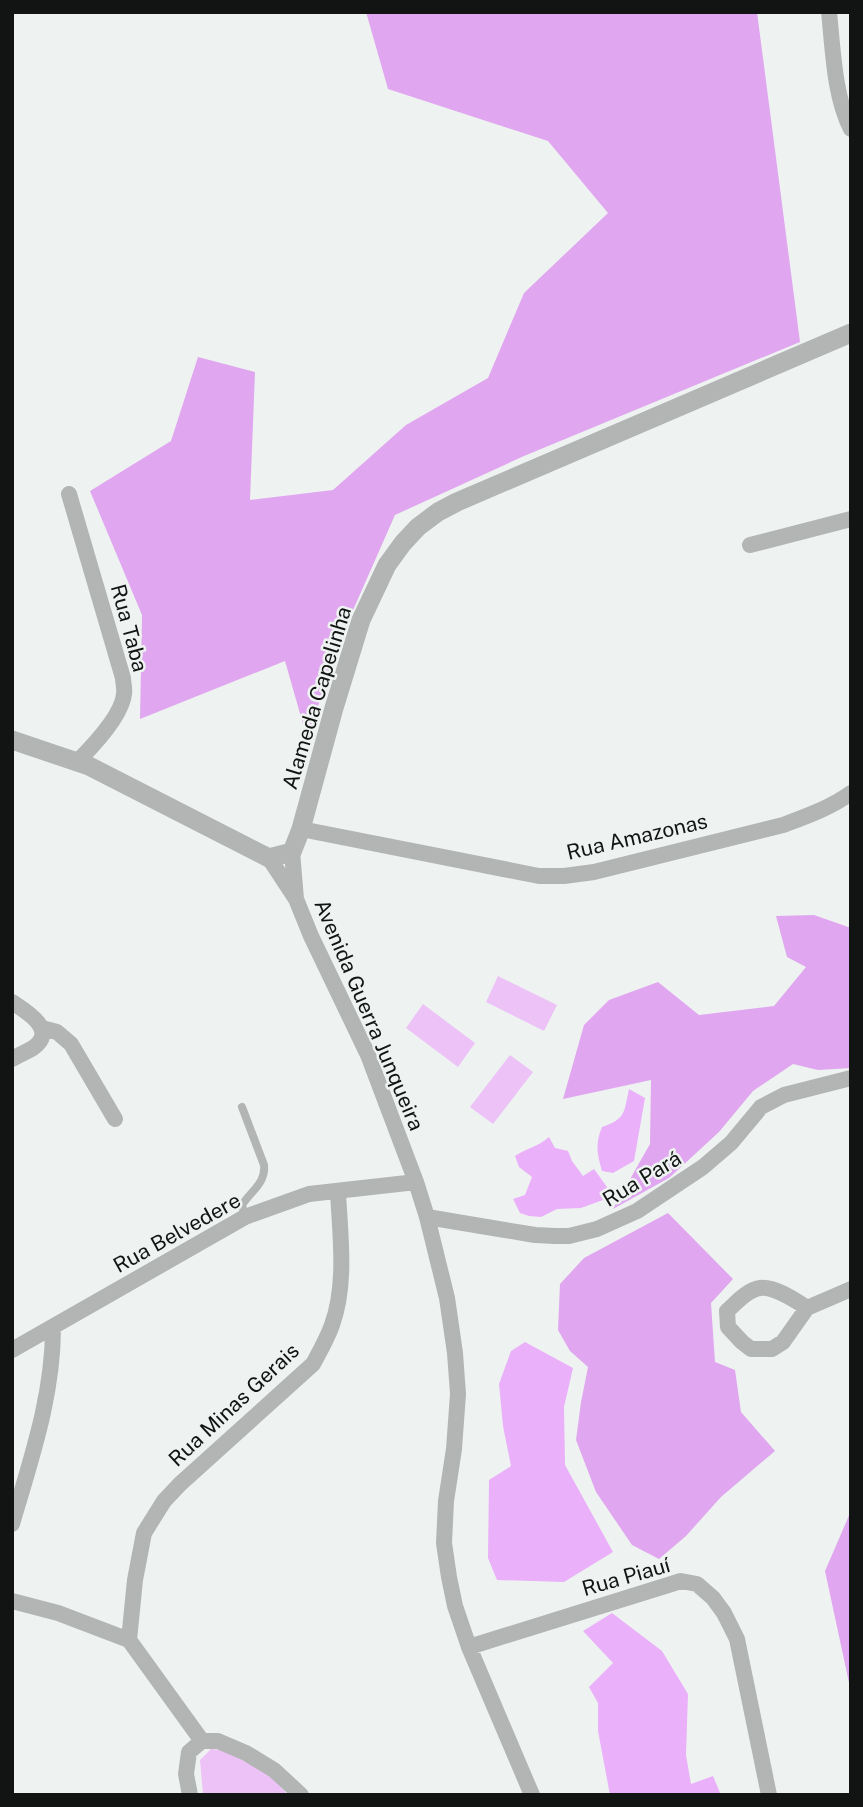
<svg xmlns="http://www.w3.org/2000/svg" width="863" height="1807" viewBox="0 0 863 1807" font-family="'Public Sans',sans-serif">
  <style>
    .green { fill: #ecc2f7 }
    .forest { fill: #e0a6ef }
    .water { fill: #eab0f9 }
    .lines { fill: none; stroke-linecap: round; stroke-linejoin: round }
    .service { stroke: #b3b5b5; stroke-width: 8 }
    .minor { stroke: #b3b5b5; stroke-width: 16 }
    .tertiary { stroke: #b3b5b5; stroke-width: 19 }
    .labels { text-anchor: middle; stroke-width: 5; stroke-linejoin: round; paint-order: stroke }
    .street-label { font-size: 21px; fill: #121413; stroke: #eef3f1 }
  </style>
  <rect width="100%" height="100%" fill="#eef3f1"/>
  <!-- green -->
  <path class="green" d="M498,976L557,1005L544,1031L486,1002Z
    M423,1004L475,1043L458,1067L406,1028Z
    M510,1055L533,1072L493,1124L470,1107Z
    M211,1749L249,1752L288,1795H203L200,1760Z"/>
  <!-- forest -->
  <path class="forest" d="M366,12H757L800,342L524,456L395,515L346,626L307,738L285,661L140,719L142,615L90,491L171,441L198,357L255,372L250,500L333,490L406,425L488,378L524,293L608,213L548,141L388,89Z
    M814,915L851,928V1068L818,1070L793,1064L753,1091L719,1132L669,1178L613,1209L650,1144L651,1080L563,1099L584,1025L609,1000L658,982L699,1015L774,1006L806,967L787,957L776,916Z
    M668,1213L733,1279L711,1303L715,1362L735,1370L741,1412L775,1451L721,1497L686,1536L659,1559L632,1545L596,1492L576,1440L581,1402L588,1367L570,1351L558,1330L560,1284L584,1258Z
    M851,1511V1692L825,1571Z"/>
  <!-- water -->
  <path class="water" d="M629,1089L645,1098L634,1161L613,1173L602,1171C597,1154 595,1144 602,1127C626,1119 624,1112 629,1089Z
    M549,1137L555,1148L568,1151L572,1161L583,1176L594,1169L607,1187L603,1200L581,1208L557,1209L541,1217L529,1216L520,1213L513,1199L525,1195L532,1177L519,1167L515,1156C527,1148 538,1147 549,1137Z
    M525,1342L573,1368L564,1407L565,1465L613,1552L564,1582L497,1580L488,1558L489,1480L511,1466L503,1426L499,1384L511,1351Z
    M612,1613L662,1651L688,1694L686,1755L691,1784L713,1776L721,1795H610L598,1731V1703L589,1687L613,1663L583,1631Z"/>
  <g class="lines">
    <!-- service -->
    <path class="service" d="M242,1107L264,1165C266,1183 251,1191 242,1205L245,1217"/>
    <!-- minor -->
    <path class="minor" d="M829,12C833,49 834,96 851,129
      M69,494L123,678C123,683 125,689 124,694C122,716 92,747 77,762
      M750,545L851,519
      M301,829L539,876H564L594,872L783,825C807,816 830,808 851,793
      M269,858L296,899L292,852
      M296,899L311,936L368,1055L416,1182L427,1217L447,1298L455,1353L458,1394L454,1449L446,1501L444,1543L449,1577L455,1606L469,1647L532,1795
      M12,1002C27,1012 58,1030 33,1048C26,1052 19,1055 12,1059
      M42,1028L57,1032L71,1044L115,1119
      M427,1217L535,1235L555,1236H569L597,1229L637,1211L703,1167L731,1143L761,1107L784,1095L851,1078
      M807,1308C795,1300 774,1286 760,1288C747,1290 736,1303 727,1311L728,1327L742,1342L751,1349H772L783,1342L807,1308L851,1289
      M12,1350L245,1217L309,1194L416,1182
      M12,1524C31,1459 53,1396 53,1328
      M12,1601L58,1613L129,1640
      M129,1640L135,1580L144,1533L164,1501L180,1484L313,1364C320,1351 327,1339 332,1325C347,1283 340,1235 338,1192
      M129,1640L202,1741
      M469,1647L681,1581L697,1584L713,1598L724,1613L737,1639L769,1795
      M190,1795L186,1774L189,1752L202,1741H218L246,1753L274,1770L301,1795"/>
    <!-- tertiary -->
    <path class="tertiary" d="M12,740L89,766L269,858L292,852L301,829L334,708L361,620L387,565L403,543L418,527L438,512L457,502L851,333"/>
  </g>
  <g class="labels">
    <!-- street labels -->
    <g class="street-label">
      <text transform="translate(129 628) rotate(75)" y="7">Rua Taba</text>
      <text transform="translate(317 698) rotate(-73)" y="7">Alameda Capelinha</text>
      <text transform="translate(637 837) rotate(-13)" y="7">Rua Amazonas</text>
      <text transform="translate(369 1015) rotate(67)" y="7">Avenida Guerra Junqueira</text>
      <text transform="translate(642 1179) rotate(-31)" y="7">Rua Pará</text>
      <text transform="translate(177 1233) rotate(-29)" y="7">Rua Belvedere</text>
      <text transform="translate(234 1405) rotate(-43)" y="7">Rua Minas Gerais</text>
      <text transform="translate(626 1577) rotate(-16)" y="7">Rua Piauí</text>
    </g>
  </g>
  <!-- border -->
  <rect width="863" height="1807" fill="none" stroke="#121413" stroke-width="28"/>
</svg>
